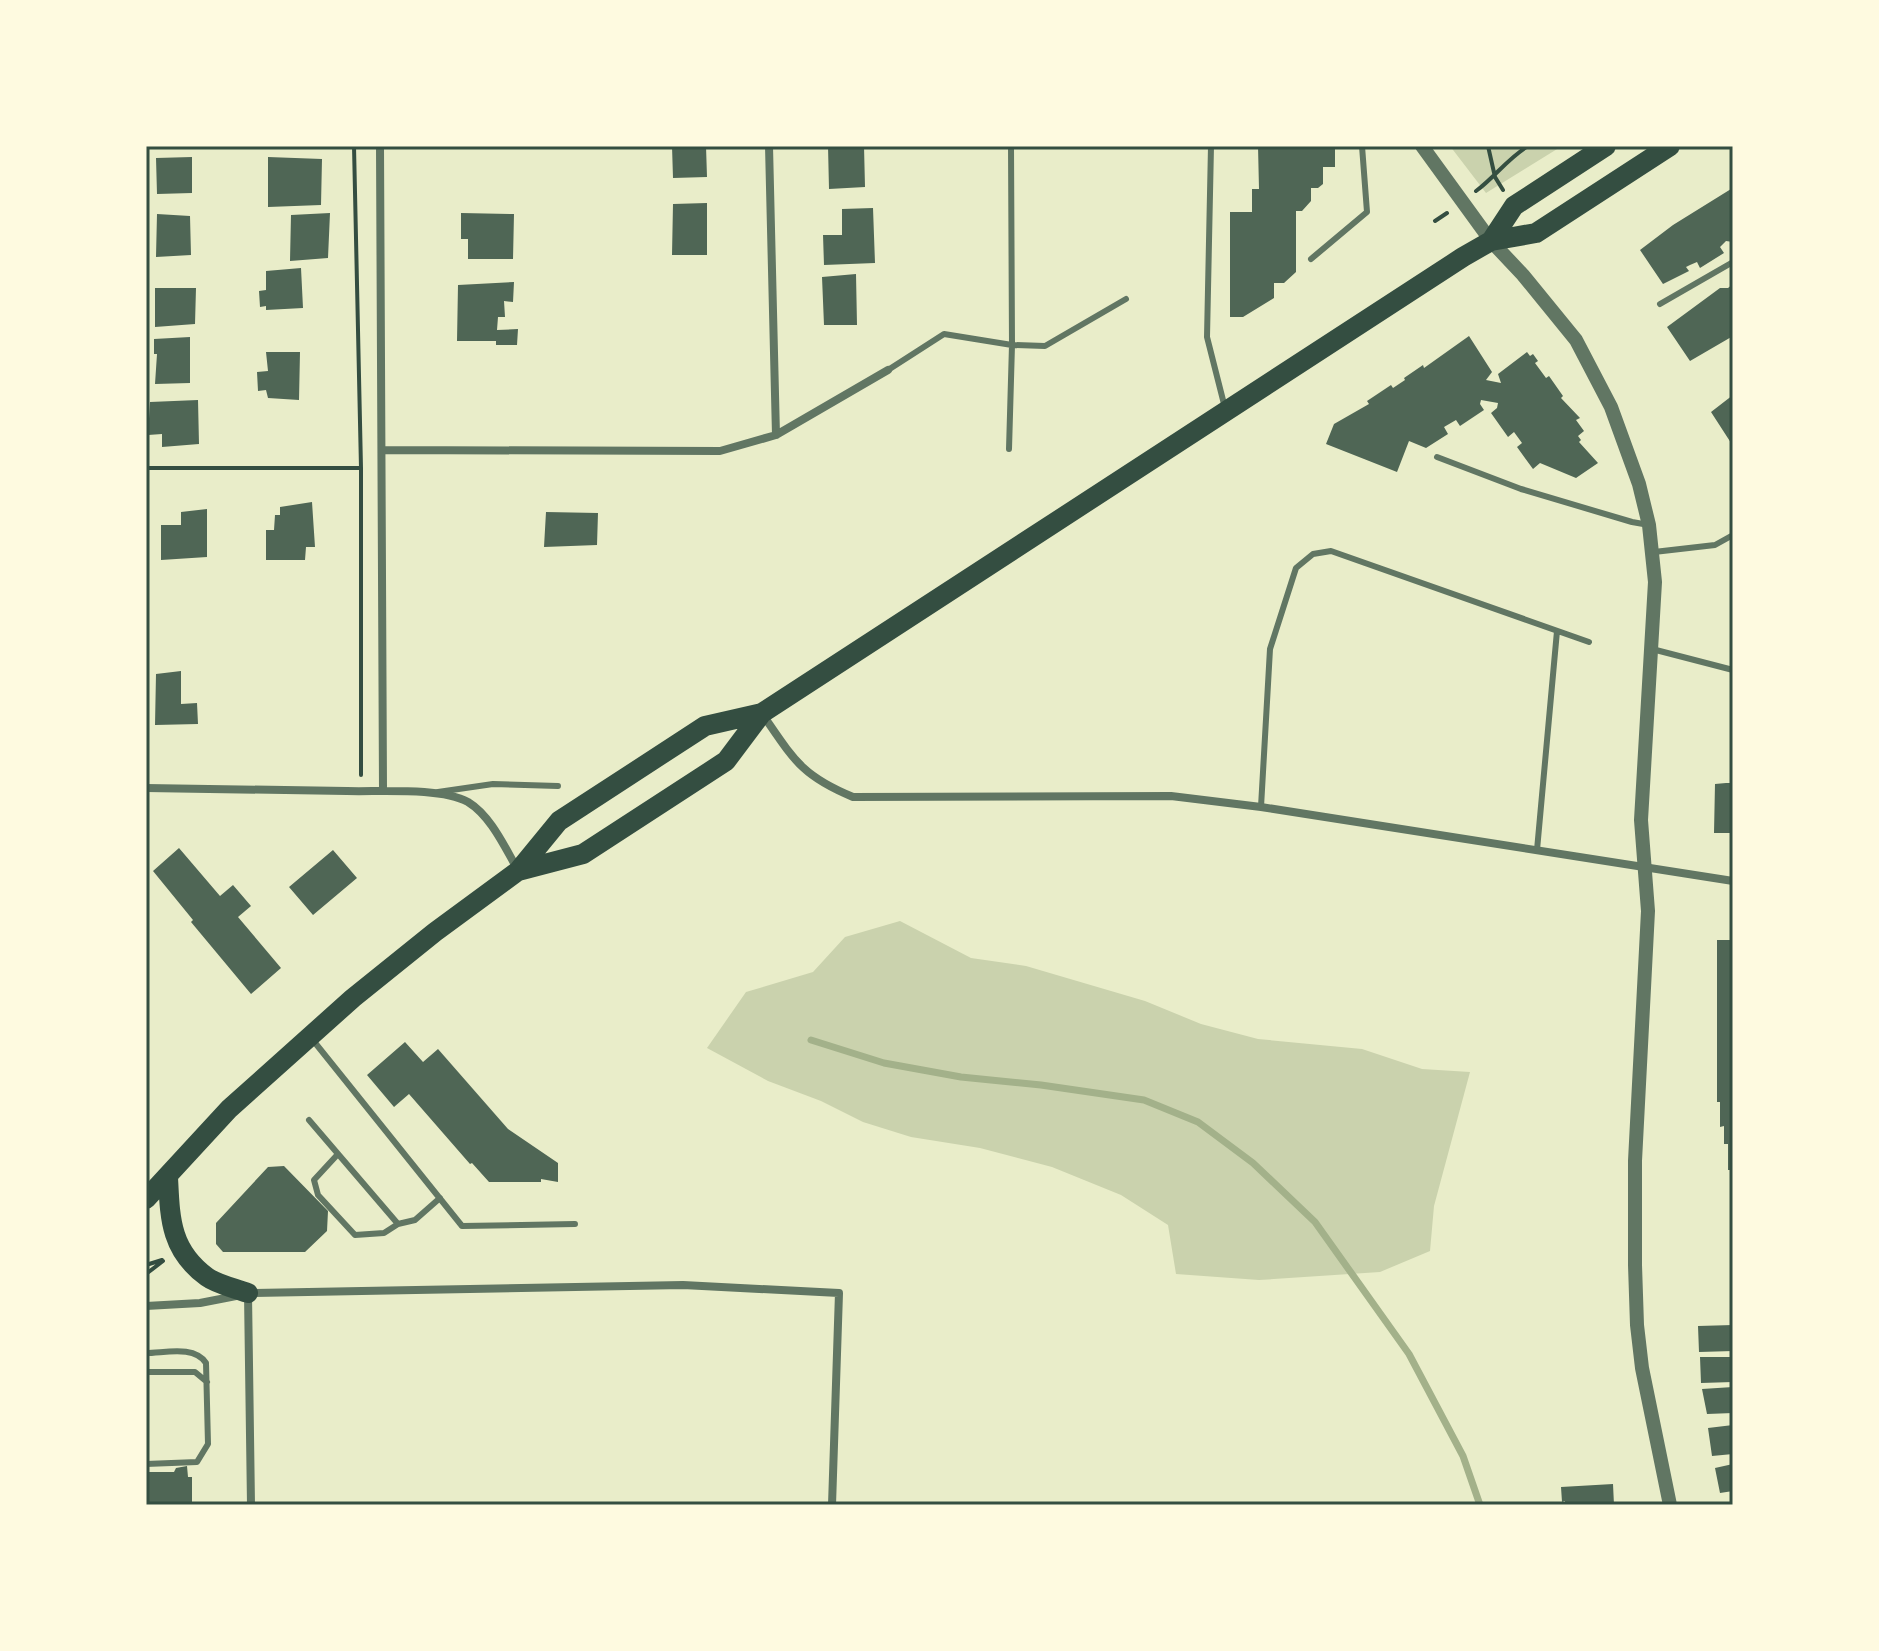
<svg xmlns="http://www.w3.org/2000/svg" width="1879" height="1651" viewBox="0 0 1879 1651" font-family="Arial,sans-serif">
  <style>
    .green { fill: #cad2ad }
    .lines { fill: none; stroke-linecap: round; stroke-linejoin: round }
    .stream { stroke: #a3b18a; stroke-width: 7 }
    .building { fill: #4f6655 }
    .path { stroke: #344e41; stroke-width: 4 }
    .service { stroke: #617663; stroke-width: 6 }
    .minor { stroke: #617663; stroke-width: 8 }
    .tertiary { stroke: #617663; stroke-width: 14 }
    .primary { stroke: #344e41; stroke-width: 20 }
    .neatline { fill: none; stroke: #344e41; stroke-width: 3 }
  </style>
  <rect width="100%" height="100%" fill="#e9edc9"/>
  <!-- green -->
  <path class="green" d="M1450,146H1562L1486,193Z
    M900,921L971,958L1026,966L1145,1001L1201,1024L1258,1039L1362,1049L1422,1069L1470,1072L1434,1206L1430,1251L1380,1272L1259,1280L1176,1274L1168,1225L1121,1195L1052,1167L980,1148L911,1137L863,1122L821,1101L768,1081L707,1048L746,992L813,972L845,937Z"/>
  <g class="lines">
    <!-- stream -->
    <path class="stream" d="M811,1040L884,1063L961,1077L1041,1085L1144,1100L1198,1122L1253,1163L1315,1222L1409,1354L1463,1456L1480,1505"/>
  </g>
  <!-- building -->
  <path class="building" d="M672,146H706L707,177L673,178Z
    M828,146H864L865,187L829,189Z
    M1258,146H1335V167H1323V184L1318,188H1311V201L1302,211H1296V272L1284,283H1274V298L1243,317H1230V212H1252V189H1259Z
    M192,157V193L157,194L156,158Z
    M268,157L322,159L321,205L268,207Z
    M1731,189L1733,242L1726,241L1720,247L1724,253L1700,268L1697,262L1690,265L1686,267L1689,271L1663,284L1640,250L1673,225Z
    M707,203V255H672L673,204Z
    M873,208L875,263L824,265L823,235H842V209Z
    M330,213L328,258L290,261L291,215Z
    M461,213L514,214L513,259H468V239H461Z
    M157,214L190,216L191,255L156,257Z
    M301,268L303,308L266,310V306L260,307L259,291L266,290V271Z
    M856,274L857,325H824L822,277Z
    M514,282L513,302L504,301L505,317H498L497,330L518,329L517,345H496V341H457L458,285Z
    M1733,284V336L1690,361L1667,327L1720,288H1728Z
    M155,288H196L195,324L155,327Z
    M1469,336L1492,372L1486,380L1501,383L1498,374L1527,352L1530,356L1533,354L1538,361L1535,363L1546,378L1549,376L1563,396L1561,398L1580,418L1576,420L1584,431L1578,436L1581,440L1579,442L1598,463L1576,478L1540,463L1533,469L1517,447L1522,443L1514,432L1508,437L1491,413L1497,408L1498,403L1481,400L1480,404L1484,410L1460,426L1456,420L1444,427L1448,434L1426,448L1409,441L1397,472L1326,444L1334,424L1369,404L1367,401L1391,385L1393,388L1405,380L1404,378L1423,365L1424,368Z
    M190,337V383L155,384L157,354H154V339Z
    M266,352H300L299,400L268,398L266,390L258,391L257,372L268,371Z
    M1733,395V446L1711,412Z
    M198,400L199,444L162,447V434L148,435L150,402Z
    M312,502L315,547H306L305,560H266V530H274L275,515H280V507Z
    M207,509V557L161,560V525H181V512Z
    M546,512L598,513L597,545L544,547Z
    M181,671V704L197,703L198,724L155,725L156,674Z
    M1726,783H1733V833H1714L1715,784Z
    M179,848L220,896L233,885L251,906L238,917L281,968L251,994L191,922L193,920L153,871Z
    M333,850L357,878L313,915L289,887Z
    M1717,940H1733V1170H1728V1144H1724V1126L1720,1127V1102H1717Z
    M405,1042L423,1062L438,1049L508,1129L558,1163V1182L541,1179V1182H489L472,1163L470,1164L409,1094L394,1107L367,1075Z
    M284,1166L328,1211L327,1231L305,1252H223L216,1244V1223L268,1167Z
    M1733,1325V1351L1699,1352L1698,1326Z
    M1700,1357H1733V1382L1701,1383Z
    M1733,1387V1413L1707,1414L1702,1389Z
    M1733,1425V1454L1712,1456L1708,1428Z
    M1733,1464V1491L1720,1493L1715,1468Z
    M187,1466L188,1477H192V1505H146V1472H174L176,1468Z
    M1613,1484L1614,1505H1565V1501L1562,1502L1561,1487Z"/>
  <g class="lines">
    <!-- path -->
    <path class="path" d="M354,146L361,468V775
      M1488,146L1495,177L1503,190
      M1476,191C1495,177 1507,159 1528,146
      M1435,221L1447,213
      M146,468H360
      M146,1265L162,1260
      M146,1274L163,1261"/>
    <!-- service -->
    <path class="service" d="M1211,146L1207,337L1225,408
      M1311,259L1367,212L1362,146
      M1660,304L1733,262
      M888,370L944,334L1012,345L1011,146
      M1009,449L1012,345L1045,346L1126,299
      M1437,457L1521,489L1632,522L1649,525
      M1654,552L1715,545L1733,535
      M1652,649L1733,670
      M438,792L493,784L558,786
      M1261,807L1270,649L1296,568L1313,554L1331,551L1589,642
      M1537,850L1557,631
      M312,1039L462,1226L575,1224
      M309,1120L398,1224L415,1220L440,1198
      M338,1154L314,1180L318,1195L355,1235L384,1233L398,1224
      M146,1353C165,1353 194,1345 206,1363L208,1444L197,1462L146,1464
      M146,1372H195L207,1382"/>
    <!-- minor -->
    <path class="minor" d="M380,146L383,790
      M769,146L776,435
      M382,450L720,451L776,435L888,370
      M763,715C794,760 802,776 853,797L1171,796L1261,807L1733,881
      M146,788C213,789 280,790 347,791C379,792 440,787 468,802C491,816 505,848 518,870
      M250,1293L683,1285L839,1293L832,1505
      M248,1294L251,1505
      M146,1306L200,1303L236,1296"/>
    <!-- tertiary -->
    <path class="tertiary" d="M1422,146L1491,241L1523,275L1576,340L1611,407L1639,484L1649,525L1655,582L1641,820L1648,911L1635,1161V1265L1637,1325L1642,1368L1670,1505"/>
    <!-- primary -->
    <path class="primary" d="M1491,241L1514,206L1606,146
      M518,871L583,854L726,761L762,713
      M168,1177C170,1218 170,1250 207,1277C218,1285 235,1288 248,1293
      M146,1199L229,1109L353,998L435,932L518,871L559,821L705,726L762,713L1463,257L1491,241L1536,233L1670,146"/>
  </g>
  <!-- border -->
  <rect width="1879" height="1651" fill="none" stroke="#fefae0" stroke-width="296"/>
  <rect x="148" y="148" width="1583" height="1355" class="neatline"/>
</svg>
